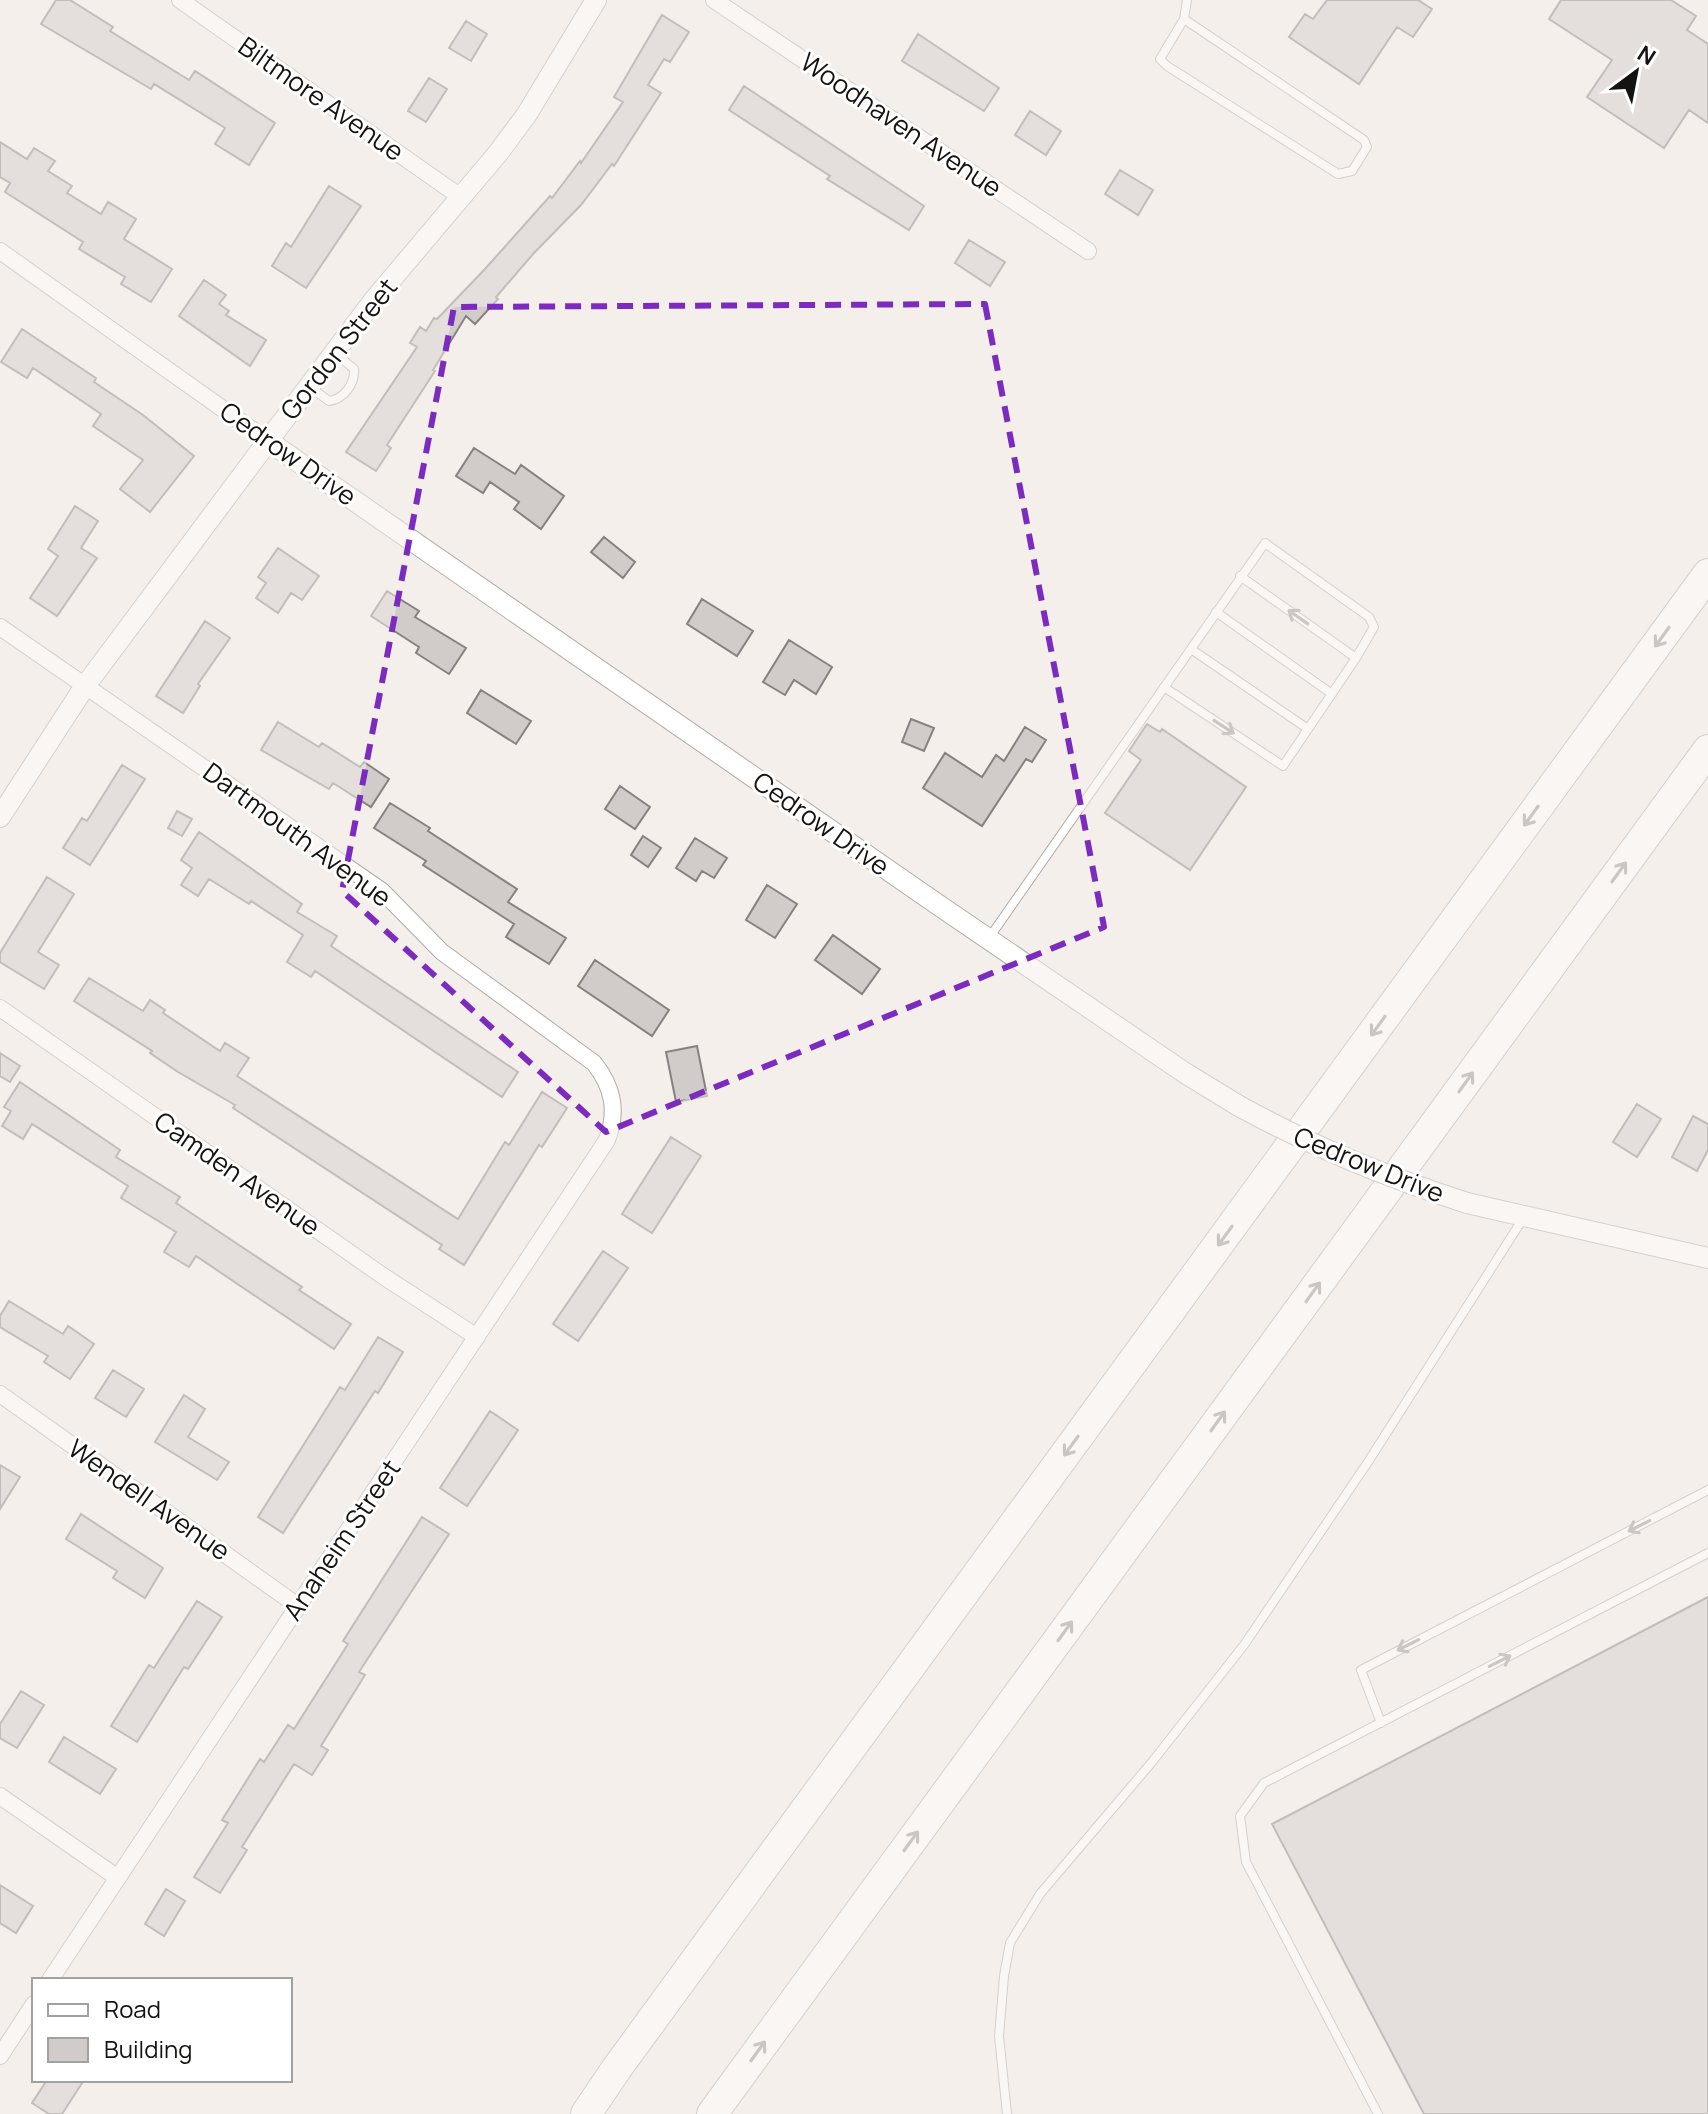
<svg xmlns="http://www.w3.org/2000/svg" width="1708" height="2114" viewBox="0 0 1708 2114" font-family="Manrope,sans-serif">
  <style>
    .building { fill: #d1ccc9; stroke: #86827f; stroke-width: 2 }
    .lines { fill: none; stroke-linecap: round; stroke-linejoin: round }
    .service-casing { stroke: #afaba7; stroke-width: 10 }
    .minor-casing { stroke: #afaba7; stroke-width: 18 }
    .tertiary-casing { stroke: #afaba7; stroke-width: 22 }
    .motorway-casing { stroke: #afaba7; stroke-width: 32 }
    .service { stroke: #fff; stroke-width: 8 }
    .minor { stroke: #fff; stroke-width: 16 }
    .tertiary { stroke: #fff; stroke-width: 20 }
    .motorway { stroke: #fff; stroke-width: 30 }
    .tertiary-bridge-casing { stroke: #afaba7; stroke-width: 22; stroke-linecap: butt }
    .tertiary-bridge { stroke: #fff; stroke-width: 20 }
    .oneway { stroke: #969594 }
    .marked { fill: none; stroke: #7b2cbf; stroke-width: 6; stroke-dasharray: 16 10; stroke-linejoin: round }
    .labels { text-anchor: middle; stroke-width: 6; stroke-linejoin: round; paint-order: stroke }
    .street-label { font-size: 26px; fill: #151312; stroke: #fff }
  </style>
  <rect width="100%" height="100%" fill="#f4efeb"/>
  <!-- building -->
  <path class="building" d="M56,0H70L113,27L110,31L189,80L195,71L275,123L249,165L215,144L225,128L154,84L151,89L41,24Z
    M1327,0H1418L1432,9L1413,37L1397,27L1359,84L1289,37L1305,14L1313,19Z
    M1561,0H1671L1696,16L1687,30L1708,44V123L1689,110L1664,148L1587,97L1612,60L1549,19Z
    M662,15L689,32L670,62L664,59L648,85L661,93L614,166L612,164L581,205L534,253L496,297L498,299L475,324L466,316L433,370L435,371L387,445L391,448L376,471L346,452L417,347L410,343L420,327L426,331L434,318L437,319L485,269L550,196L552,198L580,161L581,163L623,102L614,97Z
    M466,21L487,34L471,61L449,48Z
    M918,34L999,88L984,111L902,61Z
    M429,78L447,89L426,122L408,111Z
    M744,86L924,206L909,230L827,179L830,176L729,110Z
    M1030,111L1061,131L1046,155L1015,135Z
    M0,142L27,159L34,148L55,161L48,171L72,186L67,193L101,214L108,202L136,219L124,239L172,269L151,302L121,284L125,277L79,249L83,242L5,192L10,183L0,177Z
    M1120,170L1153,190L1138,215L1105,194Z
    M329,186L361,206L306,288L272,266L286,243L291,247Z
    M969,240L1005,262L990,286L955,263Z
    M204,280L226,295L219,304L229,311L226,315L266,340L250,366L179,316Z
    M22,329L96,378L94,382L143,415L194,456L150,512L120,489L143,460L93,426L101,414L33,368L27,378L1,362Z
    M474,448L515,474L521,465L564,496L541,529L514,509L519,502L490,482L483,493L456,476Z
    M75,506L98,521L81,548L97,558L57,616L30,598L58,556L48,549Z
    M604,537L635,562L623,578L591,552Z
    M278,548L319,576L302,600L291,593L278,613L256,598L266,583L258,577Z
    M387,591L419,611L415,617L466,648L449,674L416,653L419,647L371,616Z
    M702,599L753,631L737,656L687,624Z
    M205,621L230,638L198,684L200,686L183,713L156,696Z
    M789,640L832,667L816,694L794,680L785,695L763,682Z
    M481,690L531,721L516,744L467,713Z
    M911,719L934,728L924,751L902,742Z
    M278,722L319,747L322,743L360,767L364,762L389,779L371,807L333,783L329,789L261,750Z
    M1147,724L1160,732L1162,729L1246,787L1190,870L1105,813L1141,760L1129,751Z
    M1025,727L1046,740L1032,762L1026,759L982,826L923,788L945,753L982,777L996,755L1004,761Z
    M122,765L145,779L90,865L63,848L82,818L87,821Z
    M620,786L650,807L635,829L605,809Z
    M390,803L430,828L428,831L517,889L508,902L566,938L549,964L506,937L514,924L423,865L426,861L374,828Z
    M177,811L192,819L182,836L168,828Z
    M199,832L302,904L297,912L337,936L331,946L518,1072L502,1097L315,971L311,977L287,962L303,935L251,901L249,904L209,879L198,896L181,885L192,868L181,860Z
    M643,836L661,848L648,867L631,855Z
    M695,838L727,858L714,878L702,871L696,881L676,868Z
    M47,877L74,894L38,952L59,965L44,989L0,962V953Z
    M767,885L797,904L775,938L746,920Z
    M833,935L880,969L862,994L815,960Z
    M595,960L669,1010L652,1036L578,986Z
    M89,978L143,1011L150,1000L165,1010L163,1013L220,1051L225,1043L249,1058L237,1076L458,1219L505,1142L509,1145L542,1092L567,1108L542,1147L539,1145L464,1265L439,1249L442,1245L233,1108L235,1105L178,1072L150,1053L152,1051L74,1001Z
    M697,1046L707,1096L676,1102L666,1052Z
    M0,1053L20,1066L10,1082L0,1076Z
    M20,1082L120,1150L116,1157L180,1197L176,1203L302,1287L299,1290L351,1324L334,1349L196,1256L189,1267L164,1252L176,1232L121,1198L128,1186L32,1124L23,1139L2,1126L11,1111L4,1107Z
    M1637,1104L1661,1119L1637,1157L1613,1142Z
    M1693,1116L1708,1124V1150L1697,1171L1672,1157Z
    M671,1137L701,1156L652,1233L622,1214Z
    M603,1251L628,1268L578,1341L553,1324Z
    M9,1301L63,1334L68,1326L94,1344L70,1379L44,1362L48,1356L0,1327V1316Z
    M378,1337L403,1352L378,1393L375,1391L283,1533L258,1517L340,1387L345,1390Z
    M113,1370L144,1389L126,1417L95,1398Z
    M184,1395L205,1409L188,1437L229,1462L217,1480L155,1442Z
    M490,1411L518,1430L467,1506L440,1488Z
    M0,1465L20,1477L0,1509Z
    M81,1514L163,1568L145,1598L113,1578L117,1571L66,1539Z
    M422,1517L449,1534L359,1672L365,1675L321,1746L328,1750L312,1775L294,1764L242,1847L247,1850L220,1893L194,1877L228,1823L222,1820L260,1759L264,1762L288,1725L294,1729L348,1644L343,1641Z
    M1708,1597V2114H1424L1272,1824Z
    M197,1601L222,1617L188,1669L184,1667L137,1742L111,1726L149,1665L154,1668Z
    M21,1691L44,1705L17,1748L0,1738V1724Z
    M64,1737L116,1769L100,1794L49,1762Z
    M0,1885L33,1906L16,1933L0,1923Z
    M166,1889L185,1901L164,1936L145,1924Z
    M47,2080H84L62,2114H49L32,2103Z"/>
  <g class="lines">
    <defs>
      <path id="service" d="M1184,19L1364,140L1367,147L1352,171L1338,174L1167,66L1160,59L1184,19L1187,0
        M310,387L329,401C344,399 355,384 354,369L336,354
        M1240,576L1356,658
        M1216,612L1332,694
        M1191,649L1308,729
        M989,938L1265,543L1369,617L1374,627L1356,658L1283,766L1164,687
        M1381,1723L1361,1670L1708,1490
        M1007,2114L999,2036L1004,1976L1010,1943L1040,1894L1152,1762L1244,1645L1368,1462L1524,1217
        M1378,2114L1246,1862L1240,1816L1264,1783L1708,1553"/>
      <path id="minor" d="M180,0L462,198
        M714,0L1088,251
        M0,251L268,441
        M0,627L382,891L442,952L594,1063C613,1087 618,1111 607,1140L50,1980
        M0,1008L383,1276L477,1337
        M0,1394L298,1606
        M0,1796L118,1878
        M0,2056L34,2004"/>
      <path id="tertiary" d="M268,441L937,904L1185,1073L1239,1106
        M0,817L85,686L268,441L374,300L499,152L527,114L596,0
        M1467,1203L1708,1258"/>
      <path id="motorway" d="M586,2114L617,2068L1708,574
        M712,2114L1708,750"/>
    </defs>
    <!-- service casing -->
    <use href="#service" class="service-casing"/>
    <!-- minor casing -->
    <use href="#minor" class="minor-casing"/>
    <!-- tertiary casing -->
    <use href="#tertiary" class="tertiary-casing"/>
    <!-- motorway casing -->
    <use href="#motorway" class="motorway-casing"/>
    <!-- service -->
    <use href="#service" class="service"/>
    <!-- minor -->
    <use href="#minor" class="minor"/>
    <!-- tertiary -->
    <use href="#tertiary" class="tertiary"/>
    <!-- motorway -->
    <use href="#motorway" class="motorway"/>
    <defs>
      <path id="tertiary-bridge" d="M1239,1106C1316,1148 1384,1176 1467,1203"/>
    </defs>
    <!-- tertiary-bridge casing -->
    <use href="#tertiary-bridge" class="tertiary-bridge-casing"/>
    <!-- tertiary-bridge -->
    <use href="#tertiary-bridge" class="tertiary-bridge"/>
  </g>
  <!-- one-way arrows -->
  <defs><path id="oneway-shaft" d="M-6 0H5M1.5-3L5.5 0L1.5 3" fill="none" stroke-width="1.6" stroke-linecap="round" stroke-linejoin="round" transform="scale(2)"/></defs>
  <g class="oneway">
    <use href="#oneway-shaft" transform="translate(1298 617) rotate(-145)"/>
    <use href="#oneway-shaft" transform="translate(1662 637) rotate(126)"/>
    <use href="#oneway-shaft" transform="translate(1224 727) rotate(33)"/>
    <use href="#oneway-shaft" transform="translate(1531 816) rotate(126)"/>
    <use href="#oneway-shaft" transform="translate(1619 872) rotate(-54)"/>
    <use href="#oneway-shaft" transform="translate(1378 1026) rotate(126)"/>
    <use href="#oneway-shaft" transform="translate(1466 1082) rotate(-54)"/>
    <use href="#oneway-shaft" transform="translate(1225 1236) rotate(126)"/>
    <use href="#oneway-shaft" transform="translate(1313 1292) rotate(-54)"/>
    <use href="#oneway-shaft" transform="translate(1218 1421) rotate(-54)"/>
    <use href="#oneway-shaft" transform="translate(1071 1446) rotate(126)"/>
    <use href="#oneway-shaft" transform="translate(1639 1526) rotate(153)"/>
    <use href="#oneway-shaft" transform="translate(1065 1631) rotate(-54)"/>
    <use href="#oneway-shaft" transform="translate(1408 1645) rotate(153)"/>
    <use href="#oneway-shaft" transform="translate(1500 1661) rotate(-27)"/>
    <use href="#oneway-shaft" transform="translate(911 1841) rotate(-54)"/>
    <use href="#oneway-shaft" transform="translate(758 2051) rotate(-54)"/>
  </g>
  <!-- marked area -->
  <path d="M0 0H1708V2114H0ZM985,304L1104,927L606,1132L342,891L454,307Z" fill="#f4efeb" fill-opacity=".55" fill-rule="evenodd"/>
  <path class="marked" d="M985,304L1104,927L606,1132L342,891L454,307Z"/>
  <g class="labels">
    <!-- street labels -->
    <g class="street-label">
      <text transform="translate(321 99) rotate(35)" y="9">Biltmore Avenue</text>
      <text transform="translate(901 125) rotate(34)" y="9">Woodhaven Avenue</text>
      <text transform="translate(339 349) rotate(-52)" y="9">Gordon Street</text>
      <text transform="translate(288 454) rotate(35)" y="9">Cedrow Drive</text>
      <text transform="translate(821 824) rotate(35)" y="9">Cedrow Drive</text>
      <text transform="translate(297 835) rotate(36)" y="9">Dartmouth Avenue</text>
      <text transform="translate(1369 1165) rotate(22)" y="9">Cedrow Drive</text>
      <text transform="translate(237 1174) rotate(35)" y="9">Camden Avenue</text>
      <text transform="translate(149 1500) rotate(35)" y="9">Wendell Avenue</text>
      <text transform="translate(342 1540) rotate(-56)" y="9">Anaheim Street</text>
    </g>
  </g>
  <!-- legend -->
  <rect x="32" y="1978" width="260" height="104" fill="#ffffff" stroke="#a1a1a0" stroke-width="2"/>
  <rect x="48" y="2004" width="40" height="12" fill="#ffffff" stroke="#a1a1a0" stroke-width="2"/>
  <text x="104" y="2018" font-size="24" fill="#151312">Road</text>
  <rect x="48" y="2038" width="40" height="24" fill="#d1ccc9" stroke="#a1a1a0" stroke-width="2"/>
  <text x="104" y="2058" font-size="24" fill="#151312">Building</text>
  <!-- north arrow -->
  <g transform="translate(1636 72) rotate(32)" stroke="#ffffff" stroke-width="6" paint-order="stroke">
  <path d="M0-6L14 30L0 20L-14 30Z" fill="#151312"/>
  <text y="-12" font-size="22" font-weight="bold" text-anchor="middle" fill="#151312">N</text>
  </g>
</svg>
